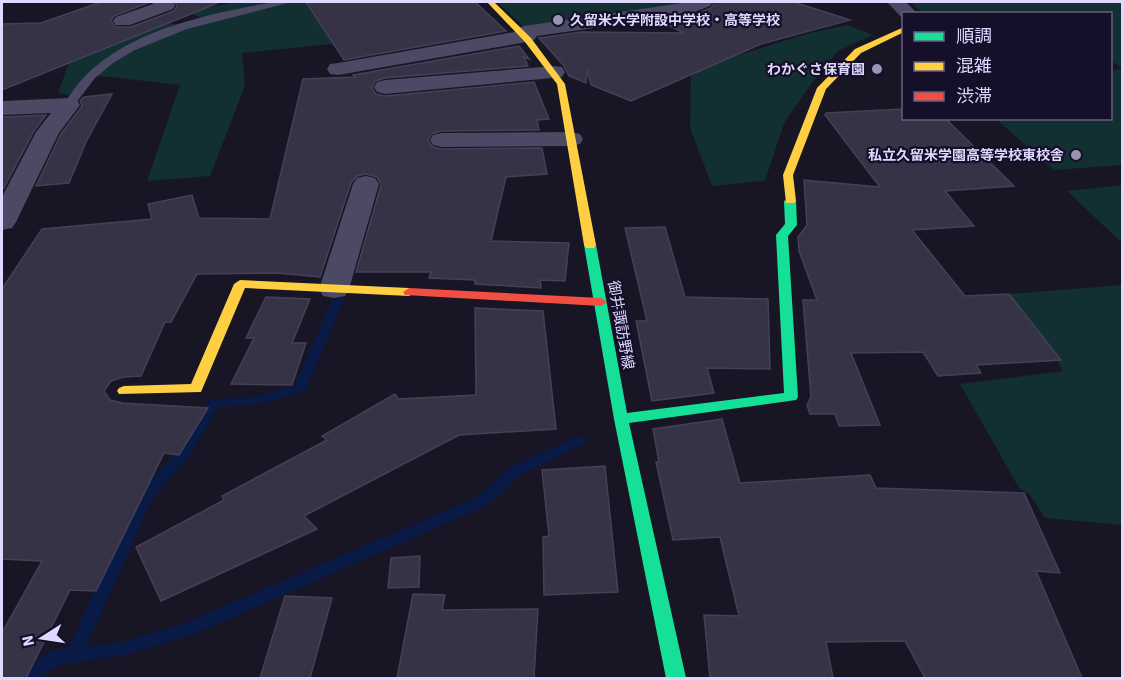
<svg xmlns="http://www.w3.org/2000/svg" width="1124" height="680" viewBox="0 0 1124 680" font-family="'Source Sans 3','Noto Sans JP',sans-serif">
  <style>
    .green { fill: #122f32 }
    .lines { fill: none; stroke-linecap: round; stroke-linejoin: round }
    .stream { fill: #091a47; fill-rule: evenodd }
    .building { fill: #373346; stroke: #454058; stroke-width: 1.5 }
    .lane { fill: #4c4965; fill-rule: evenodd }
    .street { fill: #4c4965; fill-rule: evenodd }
    .fast { fill: #16e098; fill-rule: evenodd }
    .slow { fill: #ffcf43; fill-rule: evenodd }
    .jam { fill: #f24e42; fill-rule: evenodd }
    .poi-dot { fill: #9994b2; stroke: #150f2a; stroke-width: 2 }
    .labels { text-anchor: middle; stroke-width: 4.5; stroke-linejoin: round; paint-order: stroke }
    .far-poi-label { font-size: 14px; font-weight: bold; fill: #dfd8ff; stroke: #150f2a; text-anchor: end }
    .street-label { font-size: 15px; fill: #dfd8ff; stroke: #150f2a }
  </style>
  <rect width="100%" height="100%" fill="#181524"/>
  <!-- green -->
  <path class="green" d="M234,2H280L202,18L187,12Z
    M287,2H318L343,43L242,53L245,86L210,176L147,181L180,85L92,75C148,33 218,14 287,2Z
    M497,2H696L527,30Z
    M910,2H1122V68L1111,61L1110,14L923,13Z
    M152,20L179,25L112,56L71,96L58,93L71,57Z
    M847,25L873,35L838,51L812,83L784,123L765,181L712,186L690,128L691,70L806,34Z
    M1122,69V165L1054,170L996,119L1110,118L1111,71Z
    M1122,185V243L1067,191Z
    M1122,285V525L1045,518L1030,495L1019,488L960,384L1063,371L1037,329L1009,294Z"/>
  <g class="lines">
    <!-- stream -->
    <path class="stream" d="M338,297L344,300L305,391L261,404L218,407L190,455L153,497L86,647L125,641L187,622L478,497L507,469L575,437H585L587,440L585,443L517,477L488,505L197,633L125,655L73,663H63L45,673L43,678H26C32,662 49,647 68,648L142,490L180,449L209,400L260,396L295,385L332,300Z"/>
  </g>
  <!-- building -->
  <path class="building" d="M101,2H150L114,16L111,21L116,27H131L174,11L177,6L175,2L218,3L2,90V24L41,23Z
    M306,2H475L506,31L344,60Z
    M715,2H794L850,20L761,44L631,101L591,85L587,70L586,83L569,76L564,66L539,38L581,32L684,33L660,21L688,17L711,8Z
    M519,46L529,59L524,57L528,66L385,78L375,81L372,88L376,94L385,96L534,82L549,119L537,120L539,130L442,131L431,134L428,141L433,147L442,149L542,148L547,174L506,177L491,241L569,243L565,281L540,280L541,288L475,284V280L429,278L431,272H356L381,185L377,177L366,174L357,176L351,183L320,277L277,273L197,274L171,322H165L141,376L124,377L111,381L104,391L110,400L122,403L208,408L179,455L164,453L96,591L70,590L26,678H2V633L42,561L2,559V289L42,229L152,219L148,204L192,195L199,218L270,219L303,79L355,77L353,75Z
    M112,94L86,142L69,183L36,186L61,134L82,106L80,101L84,97Z
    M903,109V118H945L1014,186L945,191L974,226L912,230L965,296L1009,294L1061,360L976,365L981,373L938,376L923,352L851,353L880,425L839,426L835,414H810L807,405L811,397L803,300H817L799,251L798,237L807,225L804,180L880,187L825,115L826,113Z
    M46,115L34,131L4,188L2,189V117Z
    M665,227L685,297L768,299L770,369L707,368L714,393L652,401L636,321H647L625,228Z
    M266,297L310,299L292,343H306L292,385L231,384L254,338H246Z
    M475,308L543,311L556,429L459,435L304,516L317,529L161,601L136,547L224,500L222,496L327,440L322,436L395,394L398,399L476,395Z
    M722,419L740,483L870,475L876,488L1024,493L1060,573L1036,571L1082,678H925L905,641L826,642L833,678H710L704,615L739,616L720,537L673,540L656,462H659L653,429Z
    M605,466L618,592L544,595L543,537L549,536L542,470Z
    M420,556L419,587L388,588L391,558Z
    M413,594L445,595L442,610L538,609L534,678H397Z
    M285,596L332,598L310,678H260Z"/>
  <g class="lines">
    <!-- lane -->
    <path class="lane" d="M275,2H292L187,29L135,50L113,63L95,78L73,107H65L63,105C70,95 77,84 86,75C133,28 212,13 275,2Z"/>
    <!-- street -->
    <path class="street" d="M152,2H173L175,5L173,9L130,25H116L113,21L116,17L153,4Z
      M689,2H713L710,6L687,15L537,36L534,40L527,42L338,75L330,74L327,69L330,64L338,63L514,32L517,28L524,26Z
      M887,2H906L918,14H904L902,18Z
      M554,66L562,67L565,72L562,77L385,94L377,92L374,87L377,82L385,80Z
      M69,98L77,100L80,105L59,133L16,222L12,228L2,230V197L36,132L51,113L2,115V101Z
      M571,132L580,134L583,139L580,144L571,146L442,147L433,145L430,140L433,135L442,133Z
      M366,176L375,178L379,184L349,289L345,296L334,298L323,296L319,289L353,184L357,178Z"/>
    <!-- fast -->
    <path class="fast" d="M790,198L796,201L797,225L788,236L798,397L796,400L629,423L686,678H666L614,419L584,245L590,241L596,245L627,413L784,393L776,235L785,224L784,201Z"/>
    <!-- slow -->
    <path class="slow" d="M487,2H494L531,38L565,84L596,245L594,248H586L584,245L557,84L525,42Z
      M904,27V32L861,53L826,89L793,175L796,201L794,203H786L783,175L817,88L855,49Z
      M240,280L409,288L415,292L409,296L245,288L201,392L119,394L117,391L119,388L124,386L191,384L234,284Z"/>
    <!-- jam -->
    <path class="jam" d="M409,288L601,298L607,302L601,306L405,295L403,292Z"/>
  </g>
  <!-- markers -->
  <g class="poi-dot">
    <circle cx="558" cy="20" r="6"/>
    <circle cx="877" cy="69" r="6"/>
    <circle cx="1076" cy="155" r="6"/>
  </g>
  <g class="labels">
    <!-- far-poi labels -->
    <g class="far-poi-label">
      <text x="570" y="25" text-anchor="start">久留米大学附設中学校・高等学校</text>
      <text x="865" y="74">わかぐさ保育園</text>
      <text x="1064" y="160">私立久留米学園高等学校東校舎</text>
    </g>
    <!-- street labels -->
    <g class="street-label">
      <text transform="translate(621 325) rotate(80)" y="5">御井諏訪野線</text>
    </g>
  </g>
  <!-- border -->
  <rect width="1124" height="680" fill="none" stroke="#dfd8ff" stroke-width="6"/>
  <!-- legend -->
  <rect x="902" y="12" width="210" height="108" fill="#150f2a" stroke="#665f7f" stroke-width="1.5"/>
  <rect x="914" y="32" width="30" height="9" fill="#16e098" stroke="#665f7f" stroke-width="1.5"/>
  <text x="956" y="42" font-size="18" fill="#dfd8ff">順調</text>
  <rect x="914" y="62" width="30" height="9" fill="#ffcf43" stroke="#665f7f" stroke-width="1.5"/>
  <text x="956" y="72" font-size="18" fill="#dfd8ff">混雑</text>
  <rect x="914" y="92" width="30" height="9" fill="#f24e42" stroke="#665f7f" stroke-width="1.5"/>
  <text x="956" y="102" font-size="18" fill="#dfd8ff">渋滞</text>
  <!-- north arrow -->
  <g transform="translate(42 638) rotate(258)" stroke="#150f2a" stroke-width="4.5" paint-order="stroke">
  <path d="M0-4.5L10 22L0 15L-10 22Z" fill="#dfd8ff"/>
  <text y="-9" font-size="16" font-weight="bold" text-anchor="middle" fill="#dfd8ff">N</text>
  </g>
</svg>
